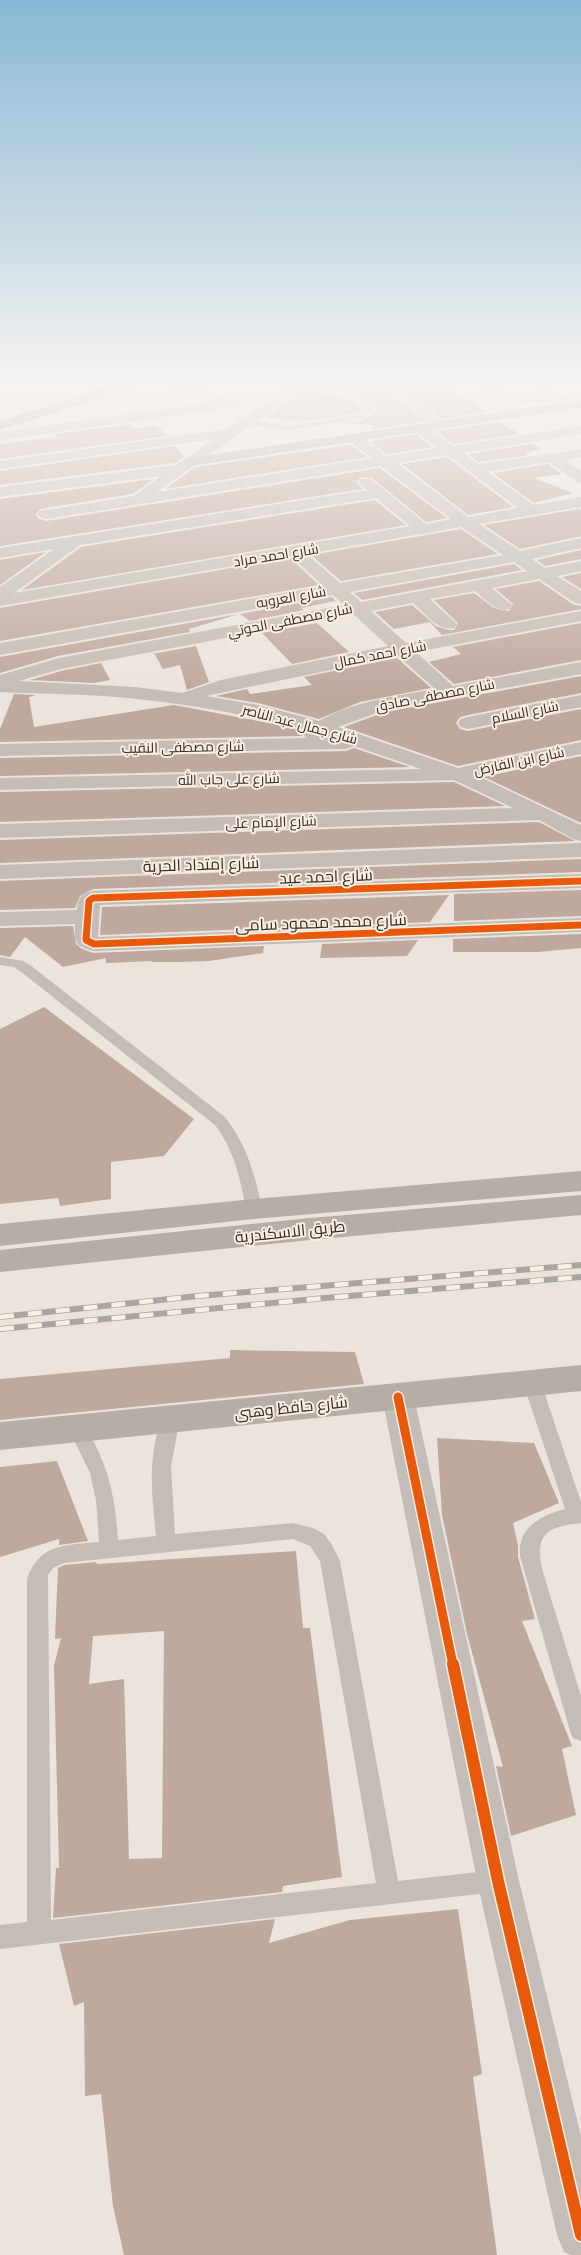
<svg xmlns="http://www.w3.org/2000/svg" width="581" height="2255" viewBox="0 0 581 2255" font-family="'IBM Plex Sans',Cairo,sans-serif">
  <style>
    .building { fill: #bfa89e; fill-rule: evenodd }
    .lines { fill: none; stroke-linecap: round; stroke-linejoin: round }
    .lane { fill: #c4bcb6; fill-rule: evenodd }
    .street { fill: #c4bcb6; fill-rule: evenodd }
    .secondary { fill: #b5ada7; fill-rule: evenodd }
    .highway { fill: #aaa39d; fill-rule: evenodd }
    .rail-casing { stroke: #aba5a1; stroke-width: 6 }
    .rail { stroke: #f9efe3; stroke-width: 4.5; stroke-dasharray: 14; stroke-linecap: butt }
    .cycleway-far2-casing { stroke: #f9efe3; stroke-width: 10 }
    .cycleway-far1-casing { stroke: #f9efe3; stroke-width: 12 }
    .cycleway-casing { stroke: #f9efe3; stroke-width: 15 }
    .cycleway-far2 { stroke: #e8590c; stroke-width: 7 }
    .cycleway-far1 { stroke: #e8590c; stroke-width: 9 }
    .cycleway { stroke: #e8590c; stroke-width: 12 }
    .labels { text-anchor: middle; stroke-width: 4; stroke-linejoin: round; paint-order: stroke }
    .far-street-label { font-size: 14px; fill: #342a25; stroke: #f9efe3 }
    .street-label { font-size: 16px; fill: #342a25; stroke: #f9efe3 }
  </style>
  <rect width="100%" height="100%" fill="#ebe4dd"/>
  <!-- building -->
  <path class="building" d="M330,379H376L377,385L428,421L372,429V425L346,423L362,421L376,413L377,410L372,403L354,391L318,383L334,382Z
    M387,379H437L486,412L441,419Z
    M304,390L345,397L354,400L364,410L358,413L309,421L265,418Z
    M500,422L519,434L453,444L436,431Z
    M130,424L134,429L157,425L166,436L0,459V444L57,437L55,434Z
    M416,434L432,447L387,454L372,443V441Z
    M533,444L541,449L524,453L529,455L478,462L468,454Z
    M351,445L367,457L165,489L196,467Z
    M175,446L184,457L175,463L0,485V471Z
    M447,457L513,507L468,515L402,464Z
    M548,464L562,474L534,478L573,493L534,503L493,473Z
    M380,468L447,518L426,522L372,478L361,477L356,482L363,489L0,546V499L154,479L133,494L40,509L36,515L39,519L46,521Z
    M375,500L406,525L22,590L81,547Z
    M578,509L581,510V536L520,549L484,525Z
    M461,529L498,554L341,581L311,555Z
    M581,550V559L545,566L537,560Z
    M46,552L0,585V560Z
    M290,558L319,585L0,641V608Z
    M514,564L522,570L362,600L354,593Z
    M581,573V589L562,577Z
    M539,581L574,605L581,606V609L442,635L430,622L394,629L375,612L412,605L436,626L448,630H454L458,623L434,600L474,593L494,608L509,611L513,604L496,589Z
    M332,597L336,601L301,608L304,610L250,621L240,614Z
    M239,614L189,629L190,632L58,656L0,673V657Z
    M317,623L349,652L292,664L262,633Z
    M581,623V660L454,684L429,662L461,654L453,647Z
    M196,646L209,682L187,690L180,665L163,669L154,653L152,654Z
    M397,658L431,688L360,702L319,719L258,703L216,696L247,689L250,694L312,685L304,677Z
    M101,663L110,680L94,683L30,680L61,671Z
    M581,676V693L468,715L460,717L456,723L460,729L468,731L581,709V740L458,766L344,727L385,712Z
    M14,694L36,695L29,697L34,727L174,705L285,726L303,731L302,736L0,742V729Z
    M354,748L410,767L0,776V758L346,751Z
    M581,756V823L484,777Z
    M454,782L505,806L0,822V792Z
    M539,822L575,841L0,863V840Z
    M581,859V872L93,889L80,896L75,908L0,910V881Z
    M581,890V916L454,921V894Z
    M449,895L430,922L100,935L102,907Z
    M73,926L76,944L82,949L93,953L264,946L263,953L209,961L180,962H151L152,961L106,963V958L63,967L25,937L10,957L0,955V928Z
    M581,934V948L538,952H453V939Z
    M418,940L407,956L320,958L322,944Z
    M44,1007L194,1119L164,1156L111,1162V1199L60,1206L58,1198L0,1204V1029Z
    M230,1350L355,1352L364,1384L0,1420V1379L230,1358Z
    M437,1438L534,1443L559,1503L513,1523L518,1545V1557L535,1619L522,1621L572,1746L562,1749L576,1815L511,1836L496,1766L503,1767L467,1634L442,1515Z
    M57,1461L88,1541L59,1545V1539L0,1557V1467Z
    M296,1551L303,1628H310L342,1877L283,1886L282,1892L53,1918L56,1868H59L54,1666L61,1638L55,1639L58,1568L64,1565L96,1562L97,1564ZM164,1631L162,1858L129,1859L124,1679L89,1684L93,1636Z
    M458,1909L482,2074L473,2077L497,2255H124L113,2206L101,2094L85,2096L84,2002L74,2006L59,1944L275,1919L269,1943L350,1920Z"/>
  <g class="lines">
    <!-- lane -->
    <path class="lane" d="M378,379H384L445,424L438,426L378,383Z
      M470,379C485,378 493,391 506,396C520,402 536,399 551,397L520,379H529L559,396L581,392V396C538,403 506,412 470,379Z
      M297,384C315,382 370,391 375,411L361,419L288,430L246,424L245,422L249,420L288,426L359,415L367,410C355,390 321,391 300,388H297Z
      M0,957L23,961L30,965L225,1117C247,1145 255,1175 262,1209L260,1213L254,1215L248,1213L246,1209C240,1178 234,1150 215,1125L20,971L14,967L0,965Z
      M532,1376L538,1378L541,1383L581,1502V1523C547,1527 535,1533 542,1569L581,1696V1741L573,1738L570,1731L520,1556C517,1528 541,1515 565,1509L523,1383L526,1378Z
      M171,1412L177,1414L180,1419L171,1466L175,1534L293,1523L313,1528L324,1534L331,1543L340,1561L398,1881L496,1870L504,1873L507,1881L504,1889L496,1892L0,1949V1925L27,1922V1579C39,1543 67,1545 99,1542L96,1500L90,1473L68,1428L71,1423L77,1421L83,1423C108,1463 115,1494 118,1540L156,1536C152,1497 146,1450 165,1414ZM293,1539L310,1546L320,1561L376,1883L51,1920L48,1575L53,1568L64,1563Z"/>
    <!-- street -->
    <path class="street" d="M141,379H158L230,397L232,400H242L244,403L237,407L0,440V432L216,402L142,383Z
      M301,379H317L157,492L372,458L349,441L347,438L354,434L359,435L387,456L437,448L414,431L412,428L414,425H424L453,446L581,426V434L463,453L478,464L581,449V457L565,460L581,471V483L576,481L548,462L488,472L534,505L581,497V507L479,524L520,551L581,538V548L532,559L545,568L581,561V571L557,576L581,591V604L575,603L539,579L492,588L512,605L509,609C495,612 485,599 475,591L430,599L457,624L454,628C438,632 425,613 413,603L371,611L406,643L581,611V621L416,652L453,686L581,662V674L385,710L338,727L458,768L581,742V754L478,776L581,825V841L573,839L539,820L0,838V824L513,808L454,780L0,790V778L421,769L354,746L346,749L0,756V744L306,738L303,734L306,730C250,715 194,705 137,699C92,694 46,694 0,692V675L59,658L344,605L333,595L0,655V643L323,586L291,556L0,606V587L54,549L0,558V548L367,490L358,482L361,479H371L426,524L451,519L381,466L46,519L40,517L38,514L40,511L134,496L161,476L0,497V487L176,465L213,439L0,469V461L228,429ZM447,455L518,508L468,517L397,463ZM376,498L410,526L14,593L80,545ZM461,527L503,555L340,583L307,554ZM514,562L527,571L361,602L350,592ZM353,614L388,646L221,680L182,693L135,687L19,681L61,669ZM398,656L435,689C397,696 353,701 319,721L258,705L206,696Z
      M581,695V707L468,729L461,727L458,723L461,719L468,717Z
      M581,843V857L0,879V865Z
      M581,874V888L100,905L98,937L581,918V932L94,951C75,946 74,943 75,924L0,926V912L77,910C78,898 81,894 93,891Z
      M398,1384L410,1388L414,1397L519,1881L581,2136V2255H571L564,2252L557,2235L477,1881L382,1397L386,1388Z"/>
    <!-- secondary -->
    <path class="secondary" d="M581,400V408L190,466L185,465L183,462L185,459L190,458Z
      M581,1171V1191L254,1219L0,1246V1224L254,1199Z
      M581,1195V1215L310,1240L0,1272V1250L310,1218Z
      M581,1365V1391L0,1450V1422Z"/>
    <!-- highway -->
    <path class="highway" d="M136,379H156L154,382L0,430V421Z"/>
    <defs>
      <path id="rail" d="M0,1317L198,1296L581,1265
        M0,1329L325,1298L581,1277"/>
    </defs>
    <!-- rail casing -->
    <use href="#rail" class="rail-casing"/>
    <!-- rail -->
    <use href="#rail" class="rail"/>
    <defs>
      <path id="cycleway-far2" d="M581,881L93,898L89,901L86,940L94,944L581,925"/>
      <path id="cycleway-far1" d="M398,1397L453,1665"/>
      <path id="cycleway" d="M453,1664L498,1881L581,2235"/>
    </defs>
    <!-- cycleway-far2 casing -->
    <use href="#cycleway-far2" class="cycleway-far2-casing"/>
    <!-- cycleway-far1 casing -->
    <use href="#cycleway-far1" class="cycleway-far1-casing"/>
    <!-- cycleway casing -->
    <use href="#cycleway" class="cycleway-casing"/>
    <!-- cycleway-far2 -->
    <use href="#cycleway-far2" class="cycleway-far2"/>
    <!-- cycleway-far1 -->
    <use href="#cycleway-far1" class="cycleway-far1"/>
    <!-- cycleway -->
    <use href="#cycleway" class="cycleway"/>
  </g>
  <!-- sky -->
  <linearGradient id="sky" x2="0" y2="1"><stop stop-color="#88b8d6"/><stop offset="0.55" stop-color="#f6f3f0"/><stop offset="1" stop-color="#f6f3f0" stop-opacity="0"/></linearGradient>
  <rect width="581" height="695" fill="url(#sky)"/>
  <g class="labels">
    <!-- far-street labels -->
    <g class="far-street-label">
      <text transform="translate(276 555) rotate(-9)" y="5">شارع احمد مراد</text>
      <text transform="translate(291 597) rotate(-10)" y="5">شارع العروبه</text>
      <text transform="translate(290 620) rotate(-11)" y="5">شارع مصطفى الحوتي</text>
      <text transform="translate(380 654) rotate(-11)" y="5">شارع احمد كمال</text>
      <text transform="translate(435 695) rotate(-11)" y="5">شارع مصطفى صادق</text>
      <text transform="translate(525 712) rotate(-11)" y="5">شارع السلام</text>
      <text transform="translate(300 724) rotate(15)" y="5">شارع جمال عبد الناصر</text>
      <text transform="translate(183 747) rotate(-1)" y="5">شارع مصطفى النقيب</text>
      <text transform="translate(519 761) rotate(-12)" y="5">شارع ابن الفارض</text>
      <text transform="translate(229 779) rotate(-1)" y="5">شارع على جاب الله</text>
      <text transform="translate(271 822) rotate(-2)" y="5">شارع الإمام على</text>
    </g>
    <!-- street labels -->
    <g class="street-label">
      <text transform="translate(201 864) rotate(-2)" y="6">شارع إمتداد الحرية</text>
      <text transform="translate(326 876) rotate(-2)" y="6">شارع احمد عيد</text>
      <text transform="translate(321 922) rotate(-2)" y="6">شارع محمد محمود سامى</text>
      <text transform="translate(290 1231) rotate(-6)" y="6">طريق الاسكندرية</text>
      <text transform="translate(291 1407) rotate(-6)" y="6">شارع حافظ وهبى</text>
    </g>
  </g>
</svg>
